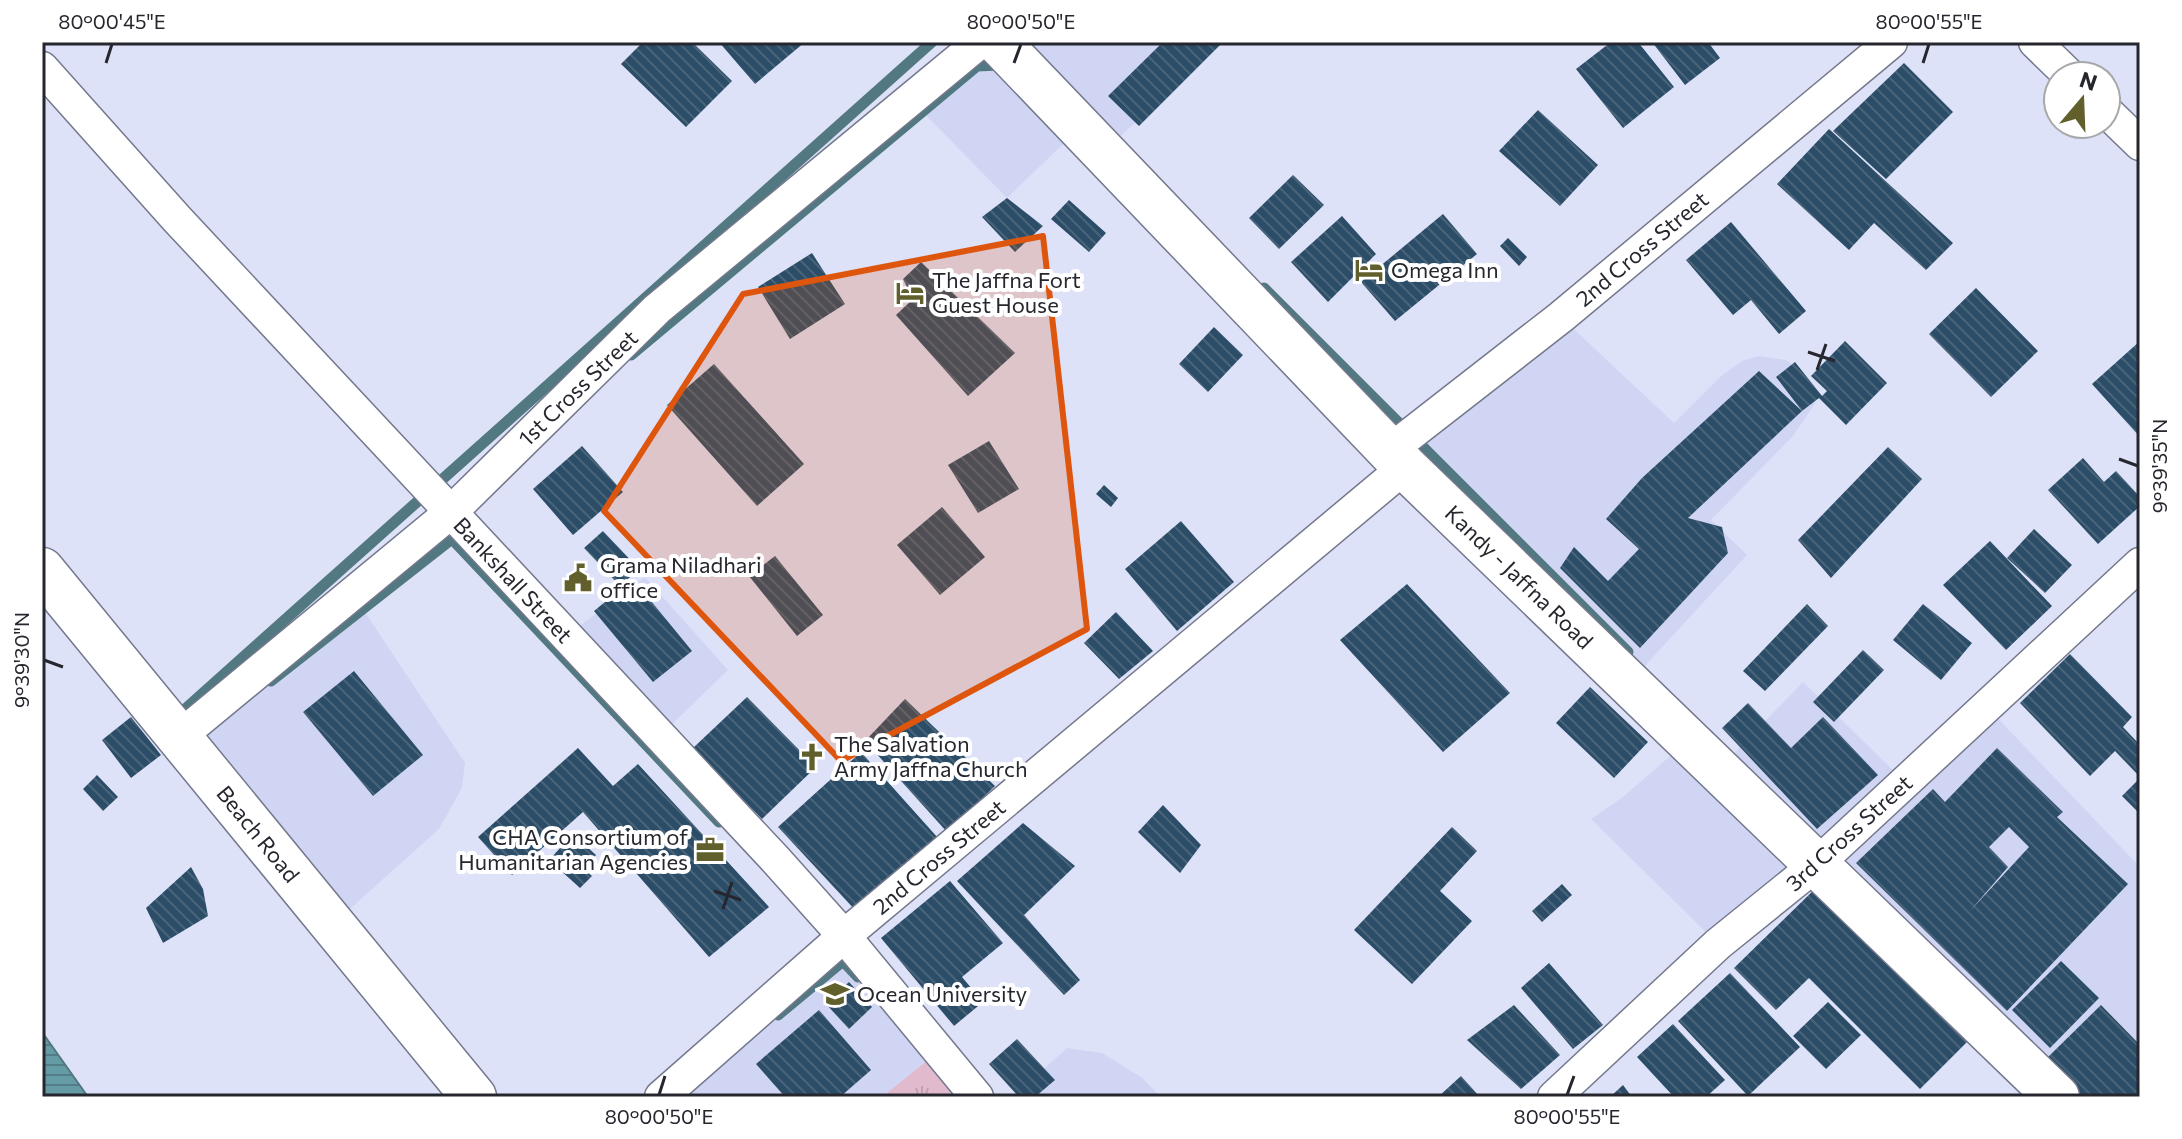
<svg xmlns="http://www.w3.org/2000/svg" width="2182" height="1139" viewBox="0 0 2182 1139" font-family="Commissioner,sans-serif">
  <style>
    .built { fill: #d0d5f3 }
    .grass { fill: url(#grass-tufts) }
    .water { fill: url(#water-rules); stroke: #527881; stroke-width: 2 }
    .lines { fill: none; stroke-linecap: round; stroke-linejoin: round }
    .stream { stroke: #527881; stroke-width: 11 }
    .building { fill: url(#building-back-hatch); fill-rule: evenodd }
    .street-casing { stroke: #74788c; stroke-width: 35 }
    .secondary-casing { stroke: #74788c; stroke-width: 47 }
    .highway-casing { stroke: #74788c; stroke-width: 47 }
    .street { stroke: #fff; stroke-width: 32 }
    .secondary { stroke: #fff; stroke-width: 44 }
    .highway { stroke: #fff; stroke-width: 44 }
    .marked { fill: #de560e; fill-opacity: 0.2; stroke: #de560e; stroke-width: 6; stroke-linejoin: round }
    .ticks { fill: none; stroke: #25262e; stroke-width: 3 }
    .labels { text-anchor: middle; stroke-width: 8; stroke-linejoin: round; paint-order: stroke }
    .street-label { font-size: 22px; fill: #25262e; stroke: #fff }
    .poi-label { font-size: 22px; fill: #25262e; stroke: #fff; text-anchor: start }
    .neatline { fill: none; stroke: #25262e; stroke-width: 3 }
    .ticks-label { font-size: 20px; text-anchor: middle; fill: #25262e }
  </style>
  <defs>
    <pattern id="grass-tufts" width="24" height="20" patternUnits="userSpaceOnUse" patternTransform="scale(2)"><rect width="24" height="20" fill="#e1bace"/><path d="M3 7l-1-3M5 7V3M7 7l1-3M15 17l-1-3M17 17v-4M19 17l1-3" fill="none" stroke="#c1a0b1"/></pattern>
    <pattern id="water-rules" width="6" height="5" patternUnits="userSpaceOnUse" patternTransform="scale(2)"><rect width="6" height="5" fill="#659ba5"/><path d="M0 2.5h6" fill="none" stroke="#537e87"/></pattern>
    <pattern id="building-back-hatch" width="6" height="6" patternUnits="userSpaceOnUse" patternTransform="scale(2)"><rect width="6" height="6" fill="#2c4d67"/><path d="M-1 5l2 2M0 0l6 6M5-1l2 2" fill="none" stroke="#496479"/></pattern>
  </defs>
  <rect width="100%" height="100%" fill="#dee2f9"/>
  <!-- built -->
  <path class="built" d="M980,42H1224L1103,152L1080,128L1007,198L910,99Z
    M1561,317L1674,423L1721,376L1742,361L1758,356L1786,360L1809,379L1817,392L1814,405L1793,436L1711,520L1747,555L1630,682L1389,451Z
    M645,577L728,670L660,736L566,636Z
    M353,594L465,763L462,788L439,829L332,925L179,737Z
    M1803,682L1906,783L1987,707L2140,867V1097H2057L1817,865L1718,944L1591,819L1623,797L1690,739L1720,768Z
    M844,936L939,1051L882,1097H661Z
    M1067,1048L1102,1053L1141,1077L1161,1097H1013Z"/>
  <!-- grass -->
  <path class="grass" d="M939,1051L977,1097H882Z"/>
  <!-- water -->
  <path class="water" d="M42,1032L88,1097H42Z"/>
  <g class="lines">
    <!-- stream -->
    <path class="stream" d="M1264,288L1628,652
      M631,355L977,66L999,65
      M271,681L452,539L719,822
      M184,710L932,42
      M778,1015L843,961L858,977"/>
  </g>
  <!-- building -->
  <path class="building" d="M643,42H692L732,81L686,127L621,64Z
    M719,42H805L755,84Z
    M1163,42L1221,44L1139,126L1108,96Z
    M1611,42H1638L1674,87L1623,128L1576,69Z
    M1652,42H1708L1720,58L1685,85Z
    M1904,63L1953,112L1886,179L1833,131Z
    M1538,110L1598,165L1560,206L1499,151Z
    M1829,129L1953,243L1926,270L1874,223L1849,250L1777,184Z
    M1293,175L1324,205L1279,249L1249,218Z
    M1007,198L1043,226L1015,252L982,217Z
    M1069,200L1106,233L1089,252L1051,219Z
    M1443,214L1477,254L1395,321L1361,282Z
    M1342,216L1376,254L1328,302L1291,262Z
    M1731,222L1806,311L1779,334L1751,300L1733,315L1686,260Z
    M1508,238L1527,257L1519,266L1500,246Z
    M812,253L845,304L790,339L758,287Z
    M921,262L1015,353L968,396L896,315L913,299L903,279Z
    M1976,288L2038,351L1991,397L1929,334Z
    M1214,327L1243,355L1208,392L1179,364Z
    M1845,341L1887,383L1846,425L1819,398L1802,411L1776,377L1795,362L1822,396L1827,391L1811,376Z
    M2140,341V437L2092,384Z
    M714,364L804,464L757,506L667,405Z
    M1759,371L1802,411L1688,518L1722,527L1728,553L1640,648L1560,568L1574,547L1608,581L1639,549L1606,519L1642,478Z
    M989,441L1019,489L978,513L948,465Z
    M582,446L623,492L573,535L533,489Z
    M1888,447L1922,479L1831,578L1798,540Z
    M2083,458L2104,482L2116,471L2140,497V506L2098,544L2048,490Z
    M1104,485L1118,498L1111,507L1096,494Z
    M942,507L985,557L940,595L897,545Z
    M1181,521L1234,582L1177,631L1125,569Z
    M2034,529L2072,565L2045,593L2007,558Z
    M603,531L639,569L620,586L584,548Z
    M1990,541L2052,606L2006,650L1943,585Z
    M775,556L823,615L797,636L749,576Z
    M633,579L692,651L653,682L594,611Z
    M1407,584L1510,693L1443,752L1340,640Z
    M1807,604L1828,626L1765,691L1743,671Z
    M1923,604L1972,643L1941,680L1893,640Z
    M1116,612L1153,651L1119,679L1084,643Z
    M1863,650L1884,670L1834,722L1813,702Z
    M2070,654L2132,717L2123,727L2140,745V777L2115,751L2090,776L2020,703Z
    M354,671L423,755L373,796L303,712Z
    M1590,687L1648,742L1614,778L1556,723Z
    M747,697L816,767L762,819L693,748Z
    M905,699L995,786L947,832L865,741Z
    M1748,703L1791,748L1823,717L1878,775L1817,829L1722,728Z
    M131,717L161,755L131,778L102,740Z
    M578,748L613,786L638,764L769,907L709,957L583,812L512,875L478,837Z
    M1997,748L2063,812L2057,817L2128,884L2007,1011L1856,863L1933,789L1945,802ZM2009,827L2029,847L1970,911L2008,867L1989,847Z
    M861,752L938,838L857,912L778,827Z
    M97,775L118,797L103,811L83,789Z
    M2140,778V814L2122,796Z
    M1163,805L1201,845L1180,873L1138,832Z
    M1023,823L1075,866L1024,915L1080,980L1064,995L957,881Z
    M1452,827L1477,851L1440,891L1472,921L1412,984L1354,930Z
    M573,834L596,855L584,869L592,876L580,888L549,860Z
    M191,867L203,889L208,916L163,943L146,908Z
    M950,881L1003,943L962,977L983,1002L954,1026L881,938Z
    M1562,884L1572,895L1542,922L1532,911Z
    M1819,885L1971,1038L1920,1089L1809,978L1776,1010L1734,968Z
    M2061,961L2099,998L2050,1048L2012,1010Z
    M1549,963L1603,1025L1573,1049L1521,988Z
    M1730,973L1800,1047L1748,1096L1678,1021Z
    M849,982L872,1007L849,1029L826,1004Z
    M1828,1002L1861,1035L1826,1069L1793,1036Z
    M1514,1005L1560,1055L1521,1089L1467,1040Z
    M2101,1005L2140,1045V1097H2083L2046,1059Z
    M819,1010L871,1070L840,1097H785L756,1064Z
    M1673,1024L1725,1080L1706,1097H1674L1637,1057Z
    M1017,1039L1055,1080L1035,1097H1019L989,1064Z
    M1461,1076L1480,1097H1438Z
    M1623,1085L1632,1097H1610Z"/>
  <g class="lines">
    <defs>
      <path id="street" d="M2035,42L2070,76
        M42,68L177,219L776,860L844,936L977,1097
        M2106,111L2140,144
        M1389,451L1561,317L1891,42
        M179,737L450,513L657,309L980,42
        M661,1097L844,936L1405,467
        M1554,1097L1718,944L1817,864L2140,564"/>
      <path id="secondary" d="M42,570L474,1097"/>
      <path id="highway" d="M998,42L1405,467L2057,1097"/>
    </defs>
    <!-- street casing -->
    <use href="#street" class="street-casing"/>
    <!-- secondary casing -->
    <use href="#secondary" class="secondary-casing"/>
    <!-- highway casing -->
    <use href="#highway" class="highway-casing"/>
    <!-- street -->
    <use href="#street" class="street"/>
    <!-- secondary -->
    <use href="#secondary" class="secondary"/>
    <!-- highway -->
    <use href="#highway" class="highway"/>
  </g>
  <!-- marked area -->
  <path class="marked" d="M1043,236L1087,629L841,761L604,511L743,294Z"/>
  <!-- ticks -->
  <path class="ticks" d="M106,63L112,44M1014,63L1021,44M1923,63L1929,44M1808,352L1835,361M1817,370L1826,344M2119,459L2138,466M44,660L63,667M714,891L741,900M723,909L732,882M659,1095L665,1076M1567,1095L1574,1076"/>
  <!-- icons -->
  <defs>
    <symbol id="hotel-bare" viewBox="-9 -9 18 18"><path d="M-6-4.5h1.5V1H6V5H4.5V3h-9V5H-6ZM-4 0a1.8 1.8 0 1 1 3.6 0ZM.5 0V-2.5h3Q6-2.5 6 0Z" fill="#61602d" stroke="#fff" stroke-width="2.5" paint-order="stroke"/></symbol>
    <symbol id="civic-bare" viewBox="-9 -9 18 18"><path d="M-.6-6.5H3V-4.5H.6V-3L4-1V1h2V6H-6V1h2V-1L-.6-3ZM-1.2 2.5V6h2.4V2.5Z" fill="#61602d" stroke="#fff" stroke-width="2.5" paint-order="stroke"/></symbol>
    <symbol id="church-bare" viewBox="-9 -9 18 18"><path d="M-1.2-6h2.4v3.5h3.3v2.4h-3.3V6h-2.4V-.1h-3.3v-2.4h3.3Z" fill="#61602d" stroke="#fff" stroke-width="2.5" paint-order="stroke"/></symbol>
    <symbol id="office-bare" viewBox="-9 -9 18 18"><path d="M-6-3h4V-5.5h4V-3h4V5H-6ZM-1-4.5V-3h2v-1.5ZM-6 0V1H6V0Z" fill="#61602d" stroke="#fff" stroke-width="2.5" paint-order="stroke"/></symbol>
    <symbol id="university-bare" viewBox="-9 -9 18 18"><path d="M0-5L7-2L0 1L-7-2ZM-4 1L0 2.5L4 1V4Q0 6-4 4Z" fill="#61602d" stroke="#fff" stroke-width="2.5" paint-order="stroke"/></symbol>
  </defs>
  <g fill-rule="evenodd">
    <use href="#hotel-bare" x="1349" y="250" width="40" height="40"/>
    <use href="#hotel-bare" x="890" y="273" width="40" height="40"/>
    <use href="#civic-bare" x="558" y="558" width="40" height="40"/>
    <use href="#church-bare" x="792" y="737" width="40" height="40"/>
    <use href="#office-bare" x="690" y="830" width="40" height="40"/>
    <use href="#university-bare" x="815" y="974" width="40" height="40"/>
  </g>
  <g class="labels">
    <!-- street labels -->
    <g class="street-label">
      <text transform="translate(1642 249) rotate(-40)" y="8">2nd Cross Street</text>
      <text transform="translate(578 388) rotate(-44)" y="8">1st Cross Street</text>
      <text transform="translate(1519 577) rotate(44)" y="8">Kandy - Jaffna Road</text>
      <text transform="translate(513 580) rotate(47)" y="8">Bankshall Street</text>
      <text transform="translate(1849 833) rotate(-42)" y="8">3rd Cross Street</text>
      <text transform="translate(258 834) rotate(51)" y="8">Beach Road</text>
      <text transform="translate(939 857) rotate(-40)" y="8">2nd Cross Street</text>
    </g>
    <!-- poi labels -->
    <g class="poi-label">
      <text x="1391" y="278">Omega Inn</text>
      <text x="932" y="288">The Jaffna Fort<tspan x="932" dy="25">Guest House</tspan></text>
      <text x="600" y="573">Grama Niladhari<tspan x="600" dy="25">office</tspan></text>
      <text x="834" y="752">The Salvation<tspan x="834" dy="25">Army Jaffna Church</tspan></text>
      <text x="688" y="845" text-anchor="end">CHA Consortium of<tspan x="688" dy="25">Humanitarian Agencies</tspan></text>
      <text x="857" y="1002">Ocean University</text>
    </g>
  </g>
  <!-- border -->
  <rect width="2182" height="1139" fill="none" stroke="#ffffff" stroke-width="88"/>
  <!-- north arrow -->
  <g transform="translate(2082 100) rotate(19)"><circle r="38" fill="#ffffff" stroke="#a8a8ab" stroke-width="2"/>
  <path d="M0-6L14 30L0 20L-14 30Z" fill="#61602d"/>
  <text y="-12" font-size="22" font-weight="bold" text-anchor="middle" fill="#25262e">N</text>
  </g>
  <rect x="44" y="44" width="2094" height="1051" class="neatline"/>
  <g class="ticks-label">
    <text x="112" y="29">80°00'45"E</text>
    <text x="1021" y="29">80°00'50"E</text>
    <text x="1929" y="29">80°00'55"E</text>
    <text transform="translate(2160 466) rotate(-90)" y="7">9°39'35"N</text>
    <text transform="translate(22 660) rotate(-90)" y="7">9°39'30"N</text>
    <text x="659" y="1124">80°00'50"E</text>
    <text x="1567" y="1124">80°00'55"E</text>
  </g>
</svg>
